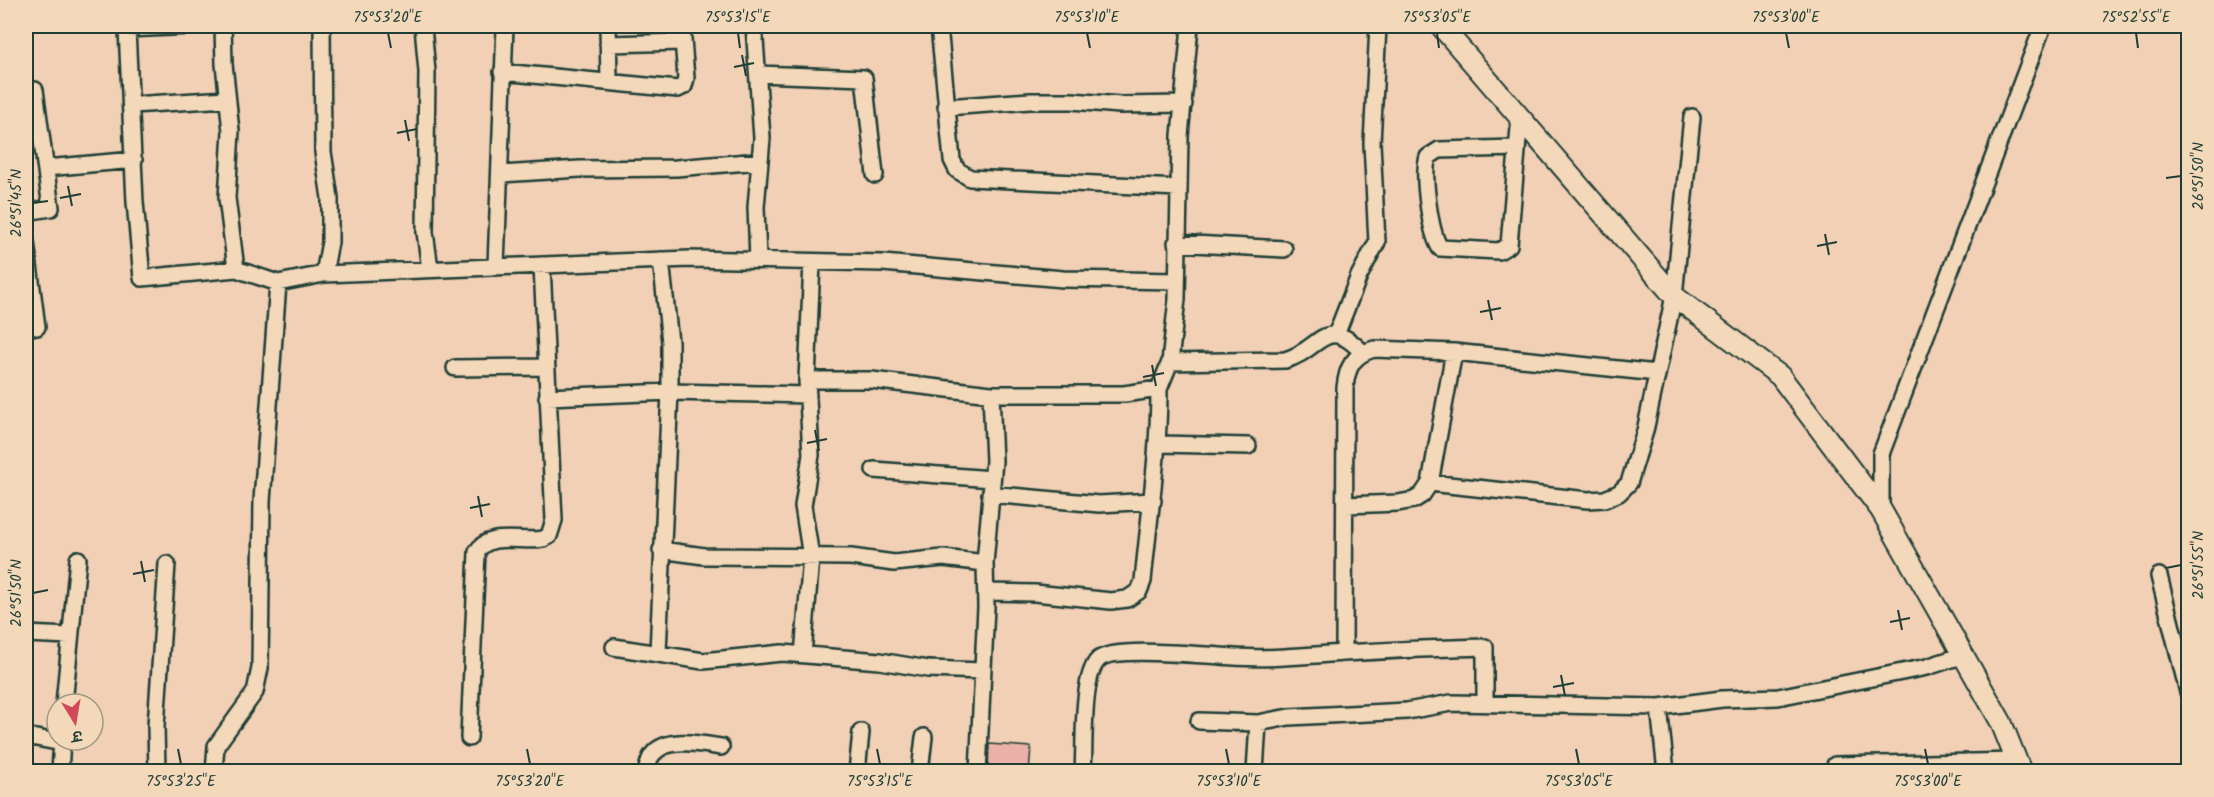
<svg xmlns="http://www.w3.org/2000/svg" width="2214" height="797" viewBox="0 0 2214 797" font-family="Kalam,'Playpen Sans Deva',sans-serif">
  <style>
    .building { fill: #ebb1a8; stroke: #1f3d34; stroke-width: 1.5 }
    .lines { fill: none; stroke-linecap: round; stroke-linejoin: round }
    .minor-casing { stroke: #1f3d34; stroke-width: 20 }
    .tertiary-casing { stroke: #1f3d34; stroke-width: 24 }
    .minor { stroke: #f4d8ba; stroke-width: 15 }
    .tertiary { stroke: #f4d8ba; stroke-width: 20 }
    .ticks { fill: none; stroke: #1f3d34; stroke-width: 2 }
    .neatline { fill: none; stroke: #1f3d34; stroke-width: 2 }
    .ticks-label { font-size: 15px; text-anchor: middle; fill: #1f3d34 }
  </style>
  <rect width="100%" height="100%" fill="#f2d0b6"/>
  <filter id="ink" filterUnits="userSpaceOnUse"><feTurbulence type="fractalNoise" baseFrequency=".0167" numOctaves="2"/><feDisplacementMap in="SourceGraphic" scale="12" xChannelSelector="R" yChannelSelector="G"/><feConvolveMatrix kernelMatrix="1 2 1 2 8 2 1 2 1" color-interpolation-filters="sRGB"/></filter>
  <g filter="url(#ink)">
    <!-- building -->
    <path class="building" d="M989,744L1031,747L1029,771H988Z"/>
    <g class="lines">
      <defs>
        <path id="minor" d="M193,26L127,29L135,202L142,278L236,269L278,283L324,274L689,259L883,263L1063,279L1177,281
          M223,26L224,64L231,131L227,198L236,269
          M322,26L323,152L330,198V242L324,274
          M423,26L427,72L425,232L430,269
          M608,26L609,81
          M754,26L762,138L756,207L758,260
          M939,26L952,160L957,170L970,178L1178,188
          M608,44L683,42
          M502,72L678,89L684,86L686,78L682,26
          M758,74L864,78L875,175
          M26,90H35L51,208L26,212
          M132,105L227,99
          M946,107L1030,101H1072L1120,105L1184,104
          M1517,148L1439,150L1428,157C1422,175 1430,232 1440,248L1499,251L1509,245L1520,116
          M46,168L134,160
          M501,174L580,169L676,168L760,161
          M26,242L37,327
          M1176,243L1284,249
          M496,266L505,26
          M1336,335L1359,276L1377,242L1372,143L1378,26
          M1170,362L1285,360C1320,351 1325,313 1362,352
          M455,368L547,367
          M807,380H871L991,394
          M547,397L670,392V342L661,260
          M1159,444L1248,446
          M874,470L992,479
          M1430,483L1588,500L1605,499L1619,493L1629,483L1645,431L1674,296L1692,117
          M990,494L1099,504L1153,501
          M1346,505L1398,503L1414,500L1422,495L1430,483L1454,352
          M1881,510V454L2043,26
          M661,550L704,556L851,557L894,563L943,558L985,563
          M2159,576L2188,692
          M986,592L1035,593L1111,601L1127,599L1139,591L1143,581C1149,517 1159,454 1159,389
          M26,634L70,636
          M614,647L703,661L782,653L880,661L928,669L982,671
          M658,652L670,392L808,395
          M1344,653L1345,388C1347,367 1353,355 1374,349L1454,352L1657,373
          M803,655L811,557L803,506L811,455L807,380L812,262
          M64,704L78,559
          M1659,707L1666,772
          M1199,721L1258,723
          M26,736L62,743
          M469,738L477,552C488,531 523,543 543,539L549,536L554,520L542,265
          M1835,765L2017,761
          M60,772L62,740
          M157,772L156,726L167,564
          M214,772L216,746L255,692L260,668L262,501L278,283
          M646,772C648,766 649,758 653,754C667,736 702,744 721,747
          M857,772L861,732
          M920,772L924,737
          M978,772L986,607L985,563L994,461L991,394H1124L1159,389L1170,362L1177,299L1180,136L1190,26
          M1083,772C1085,746 1081,677 1098,660C1111,646 1199,655 1220,656C1262,660 1302,656 1343,653C1390,650 1437,648 1485,647V704
          M1255,772L1258,723L1289,717L1407,711L1451,703L1659,707L1722,699L1778,697L1927,667L1964,655"/>
        <path id="tertiary" d="M1441,26L1674,296L1780,376L1881,510L2001,722L2021,772"/>
      </defs>
      <!-- minor casing -->
      <use href="#minor" class="minor-casing"/>
      <!-- tertiary casing -->
      <use href="#tertiary" class="tertiary-casing"/>
      <!-- minor -->
      <use href="#minor" class="minor"/>
      <!-- tertiary -->
      <use href="#tertiary" class="tertiary"/>
    </g>
  </g>
  <!-- ticks -->
  <path class="ticks" d="M388,33L391,48M738,33L740,48M1087,33L1090,48M1437,33L1439,48M1786,33L1789,48M2136,33L2138,48M742,55L746,76M734,67L754,63M405,120L409,141M397,133L417,129M2166,178L2181,176M68,186L72,206M60,198L81,194M33,203L48,201M1825,234L1829,255M1817,246L1837,242M1488,300L1492,320M1480,312L1501,308M1152,365L1156,386M1143,377L1164,373M815,430L819,451M807,443L827,439M478,496L482,517M470,508L490,504M141,561L145,582M2166,568L2181,565M133,574L154,570M33,593L48,590M1898,610L1902,630M1890,622L1910,618M1561,675L1565,696M1553,687L1574,683M178,749L181,764M527,749L530,764M877,749L880,764M1226,749L1229,764M1576,749L1579,764M1925,749L1928,764"/>
  <!-- margin -->
  <rect width="2214" height="797" fill="none" stroke="#f4d8ba" stroke-width="66"/>
  <!-- north arrow -->
  <g transform="translate(75 722) rotate(169)"><circle r="28" fill="#f4d8ba" stroke="#9f9a84" stroke-width="1.5"/>
  <path d="M0-4.5L10 22L0 15L-10 22Z" fill="#d1495b"/>
  <text y="-9" font-size="16" font-weight="bold" text-anchor="middle" fill="#1f3d34">उ</text>
  </g>
  <rect x="33" y="33" width="2148" height="731" class="neatline"/>
  <g class="ticks-label">
    <text x="388" y="22">75°53'20"E</text>
    <text x="738" y="22">75°53'15"E</text>
    <text x="1087" y="22">75°53'10"E</text>
    <text x="1437" y="22">75°53'05"E</text>
    <text x="1786" y="22">75°53'00"E</text>
    <text x="2136" y="22">75°52'55"E</text>
    <text transform="translate(2198 176) rotate(-90)" y="5">26°51'50"N</text>
    <text transform="translate(16 203) rotate(-90)" y="5">26°51'45"N</text>
    <text transform="translate(2198 565) rotate(-90)" y="5">26°51'55"N</text>
    <text transform="translate(16 593) rotate(-90)" y="5">26°51'50"N</text>
    <text x="181" y="786">75°53'25"E</text>
    <text x="530" y="786">75°53'20"E</text>
    <text x="880" y="786">75°53'15"E</text>
    <text x="1229" y="786">75°53'10"E</text>
    <text x="1579" y="786">75°53'05"E</text>
    <text x="1928" y="786">75°53'00"E</text>
  </g>
</svg>
